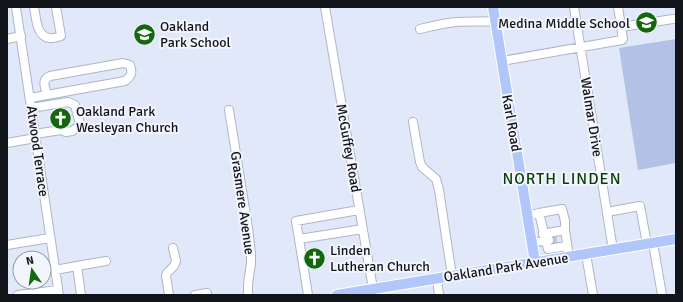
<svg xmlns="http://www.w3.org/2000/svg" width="683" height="302" viewBox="0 0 683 302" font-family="Signika,sans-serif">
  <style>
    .green { fill: #b2c2e6 }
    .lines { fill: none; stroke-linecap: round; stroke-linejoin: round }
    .minor-tunnel { stroke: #c1c8d7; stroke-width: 8; stroke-dasharray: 8 4; stroke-linecap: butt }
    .minor-casing { stroke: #aeb6c6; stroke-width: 10 }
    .major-casing { stroke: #fff; stroke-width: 12 }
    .minor { stroke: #fff; stroke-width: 8 }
    .major { stroke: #b1c6fa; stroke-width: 10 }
    .labels { text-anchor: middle; stroke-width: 4; stroke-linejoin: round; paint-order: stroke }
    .poi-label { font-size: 14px; fill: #111419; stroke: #f2f5fc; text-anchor: start }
    .street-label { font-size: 14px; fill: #111419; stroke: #f2f5fc }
    .quarter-label { font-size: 16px; letter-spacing: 1px; fill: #083d05; stroke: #f2f5fc }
  </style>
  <rect width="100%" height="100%" fill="#e0e8f9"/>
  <!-- green -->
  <path class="green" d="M676,39V163L638,170L619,48Z"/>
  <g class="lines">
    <!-- minor-tunnel -->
    <path class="minor-tunnel" d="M549,240L560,239"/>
    <defs>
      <path id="minor" d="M16,7L59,295
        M34,7C36,16 36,36 49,38C52,39 58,37 61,36L56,7
        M325,7L373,289
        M574,7L613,250
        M621,27L673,19
        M420,29C432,26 444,23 457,22C470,21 482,22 495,21
        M7,39L21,36
        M502,61L622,40L623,39L618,7
        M30,98L125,81C131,76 133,74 130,65L123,63L50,76C41,80 45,87 47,95
        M31,108L68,102L75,105L80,124L78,127L72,131L66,132L61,130L35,134
        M229,110L248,228L251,253V263L248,284V295
        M413,122L420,162L422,167L436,179L439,190L452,276
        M7,143L36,138
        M359,210L296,221L299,239L363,229
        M607,212L640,206L647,244
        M539,213L562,209L565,221V230
        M527,216L539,213L546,241L532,242
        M543,234L565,230L569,257
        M299,239L308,295
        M549,240L546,241L548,249L567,246
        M653,243L662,295
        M7,245L50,238
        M586,254L593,295
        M77,266L106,261
        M55,270L77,266L81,295
        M437,279L439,295
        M18,295L58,290
        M169,295L166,276L167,273L174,266L176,261L173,248
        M195,295L207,293"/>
      <path id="major" d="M493,7L535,262
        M337,295L676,239"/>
    </defs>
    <!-- minor casing -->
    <use href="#minor" class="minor-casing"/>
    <!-- major casing -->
    <use href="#major" class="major-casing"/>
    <!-- minor -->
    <use href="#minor" class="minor"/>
    <!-- major -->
    <use href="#major" class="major"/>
  </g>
  <!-- icons -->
  <defs>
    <symbol id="school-disc" viewBox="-11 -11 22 22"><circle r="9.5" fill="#13680d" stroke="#f2f5fc"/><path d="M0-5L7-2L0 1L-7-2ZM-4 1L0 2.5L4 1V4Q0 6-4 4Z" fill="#fff"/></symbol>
    <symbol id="church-disc" viewBox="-11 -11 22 22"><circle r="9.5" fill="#13680d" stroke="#f2f5fc"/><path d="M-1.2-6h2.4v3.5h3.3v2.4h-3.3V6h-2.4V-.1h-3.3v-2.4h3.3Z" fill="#fff"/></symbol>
  </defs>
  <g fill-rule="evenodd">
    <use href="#school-disc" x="634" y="10" width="25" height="25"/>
    <use href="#school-disc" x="132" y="22" width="25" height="25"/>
    <use href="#church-disc" x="48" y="106" width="25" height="25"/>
    <use href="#church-disc" x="302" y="246" width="25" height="25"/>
  </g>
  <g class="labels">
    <!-- poi labels -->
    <g class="poi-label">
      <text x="630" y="28" text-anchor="end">Medina Middle School</text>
      <text x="160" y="31">Oakland<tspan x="160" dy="16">Park School</tspan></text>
      <text x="76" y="116">Oakland Park<tspan x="76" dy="16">Wesleyan Church</tspan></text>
      <text x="330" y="255">Linden<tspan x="330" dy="16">Lutheran Church</tspan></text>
    </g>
    <!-- street labels -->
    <g class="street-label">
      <text transform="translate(592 117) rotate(81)" y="5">Walmar Drive</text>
      <text transform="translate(512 123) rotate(80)" y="5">Karl Road</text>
      <text transform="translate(349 148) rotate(80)" y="5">McGuffey Road</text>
      <text transform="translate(38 151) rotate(82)" y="5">Atwood Terrace</text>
      <text transform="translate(243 203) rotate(82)" y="5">Grasmere Avenue</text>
      <text transform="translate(506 267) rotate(-9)" y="5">Oakland Park Avenue</text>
    </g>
    <!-- quarter labels -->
    <g class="quarter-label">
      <text x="562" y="184">NORTH LINDEN</text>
    </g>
  </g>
  <!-- border -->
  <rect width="683" height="302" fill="none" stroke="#111419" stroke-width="16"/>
  <!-- north arrow -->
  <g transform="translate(32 270) rotate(347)"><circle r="19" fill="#f2f5fc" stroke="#989ba1"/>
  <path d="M0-3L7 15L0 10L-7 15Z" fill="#13680d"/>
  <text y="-6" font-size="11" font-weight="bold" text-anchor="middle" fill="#111419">N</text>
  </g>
</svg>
